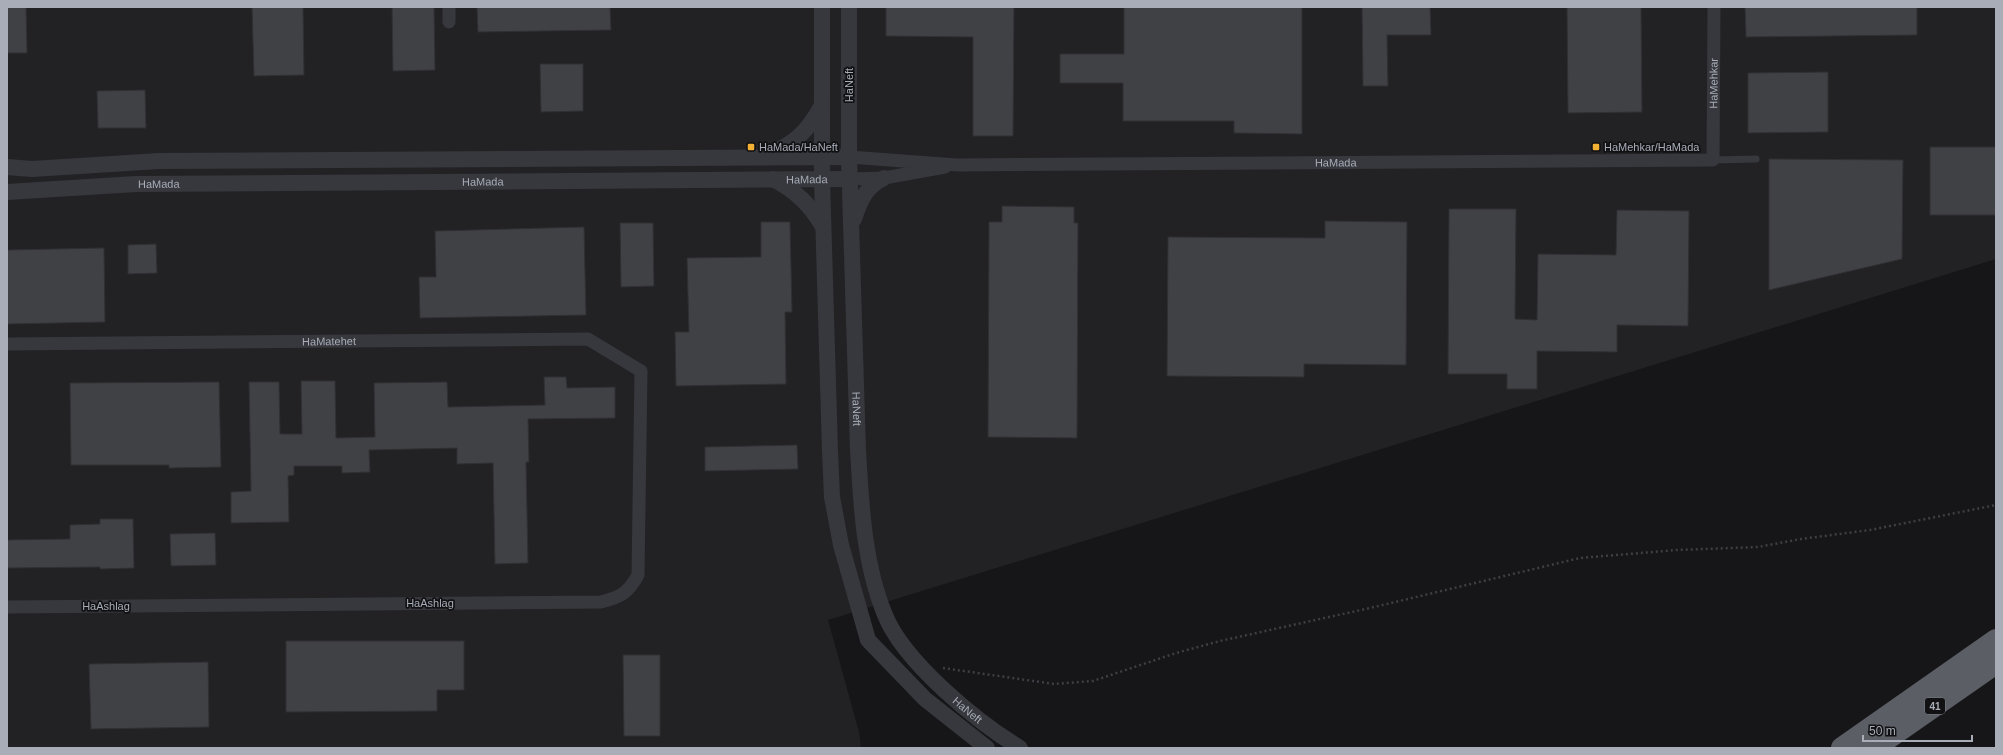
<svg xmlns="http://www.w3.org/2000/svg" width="2003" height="755" viewBox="0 0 2003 755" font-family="Arial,sans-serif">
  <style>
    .built { fill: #222225 }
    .building { fill: #404145; stroke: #303034 }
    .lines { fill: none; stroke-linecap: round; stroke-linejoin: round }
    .path { stroke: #3d3f44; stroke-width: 2.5; stroke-dasharray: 2 3; stroke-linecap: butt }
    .service { stroke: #37383d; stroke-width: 7 }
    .minor { stroke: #37383d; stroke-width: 13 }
    .tertiary { stroke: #37383d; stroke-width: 16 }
    .trunk { stroke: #5b5e65; stroke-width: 22 }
    .poi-dot { fill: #f2b134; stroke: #111113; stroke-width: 1.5 }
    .labels { text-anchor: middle; stroke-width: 3.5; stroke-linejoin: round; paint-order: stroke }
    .shield { fill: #111113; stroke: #7b7e86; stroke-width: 1 }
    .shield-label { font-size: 10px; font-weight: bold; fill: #a8adb8 }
    .street-label { font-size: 11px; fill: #a8adb8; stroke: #111113 }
    .poi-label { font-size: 11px; fill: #a8adb8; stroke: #111113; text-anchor: start }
  </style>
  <rect width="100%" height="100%" fill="#161618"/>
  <!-- built -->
  <path class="built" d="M7,7H1996V259L828,620L859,732L861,748H7Z"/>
  <!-- building -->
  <path class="building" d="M7,7H26L27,53H7Z
    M252,7H303L304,75L254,76Z
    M392,7H434L435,70L393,71Z
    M477,7H610L611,30L478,32Z
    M886,7H1014L1013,136H973V37L886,36Z
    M1124,7H1302V134L1234,133V121H1123V83H1060V54H1124Z
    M1362,7H1430L1431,35H1387L1388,86H1363Z
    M1567,7H1641L1642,112L1568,113Z
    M1745,7H1917V35L1746,37Z
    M540,64H583V111L541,112Z
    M1828,72V132L1748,133V73Z
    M145,90L146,128H98L97,91Z
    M1930,147H1996V215H1930Z
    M1769,159L1903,160L1902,259L1769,290Z
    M1002,206L1074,207V223H1078L1077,438L988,437L989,222H1002Z
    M1449,209H1516L1515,319L1537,320L1538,254L1616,255L1617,210L1689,211L1688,326L1617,325V352L1537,351V389H1507V374H1448Z
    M1325,221L1407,222L1406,365L1304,364V377L1167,376L1168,237L1325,238Z
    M761,222H790L792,312H785L786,384L676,386L675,332H689L687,258L761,257Z
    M620,223H653L654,286L621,287Z
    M584,227L586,315L420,318L419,277H436L435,231Z
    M156,244L157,273L128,274V245Z
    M104,248L105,322L7,324V250Z
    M544,377H566L567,388L615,387V418L528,419L529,462H526L528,563L495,564L493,463L457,464V448L369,450L370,472L342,473V466H294V475L288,476L289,522L231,523V492L251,491L249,382H279L280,434H302L301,381H335L336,438L375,437L374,383L447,382L448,407L545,405Z
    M219,382L221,467L169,468V465H71L70,383Z
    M797,445L798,469L705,471V447Z
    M100,519H133L134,568L100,569V567L7,568V540L70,539V525L100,524Z
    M215,533L216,565L171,566L170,534Z
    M286,641H464V690H437V711L286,712Z
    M623,655H660V736H624Z
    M208,662L209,727L91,729L89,664Z"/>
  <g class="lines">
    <!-- path -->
    <path class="path" d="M943,668L1054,684L1093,681L1176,653L1220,641L1370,608L1580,558L1677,550L1758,547L1801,539L1870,530L1996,505"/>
    <!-- service -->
    <path class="service" d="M1713,160L1756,159"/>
    <!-- minor -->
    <g class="minor">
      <path d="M449,7V22"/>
      <path id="s1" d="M849,157L957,165L1713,160L1714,7"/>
      <path d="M850,179L884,178L945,167"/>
      <path id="s2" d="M7,344L588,339L641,371L638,575C628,593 621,597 601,602L7,607"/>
    </g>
    <!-- tertiary -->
    <g class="tertiary">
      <path d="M822,7V179L830,451L832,497L841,545L868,640L925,699L987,748"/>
      <path id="s3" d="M849,7V157L858,450C861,505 864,564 885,615C904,662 977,722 1020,748"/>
      <path d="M767,155C795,144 808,131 822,105"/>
      <path d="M7,167L32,169L159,161L849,157"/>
      <path d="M773,179C795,190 811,205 823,227"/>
      <path id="s4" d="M7,192L136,184L850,179"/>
      <path d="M854,219C860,201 866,186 884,178"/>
    </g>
    <!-- trunk -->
    <path class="trunk" d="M1842,748L1996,640
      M1874,748L1996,663"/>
  </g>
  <!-- markers -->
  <g class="poi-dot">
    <rect x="747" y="143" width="8" height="8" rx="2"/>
    <rect x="1592" y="143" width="8" height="8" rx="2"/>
  </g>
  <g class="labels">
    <!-- shield labels -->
    <rect class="shield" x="1925" y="698" width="20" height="16" rx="3"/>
    <g class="shield-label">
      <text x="1935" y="710">41</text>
    </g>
    <!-- street labels -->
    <g class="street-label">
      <text dy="4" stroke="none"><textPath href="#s1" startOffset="941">HaMehkar</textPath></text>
      <text transform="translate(849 85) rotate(-90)" y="4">HaNeft</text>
      <text dy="4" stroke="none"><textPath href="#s1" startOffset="487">HaMada</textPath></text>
      <text dy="4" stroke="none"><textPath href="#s4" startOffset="800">HaMada</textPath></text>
      <text dy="4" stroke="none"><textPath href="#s4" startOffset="476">HaMada</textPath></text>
      <text dy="4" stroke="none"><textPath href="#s4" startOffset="152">HaMada</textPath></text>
      <text dy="4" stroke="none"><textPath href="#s2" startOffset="322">HaMatehet</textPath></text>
      <text dy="4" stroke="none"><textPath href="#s3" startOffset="402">HaNeft</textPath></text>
      <text x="430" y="607">HaAshlag</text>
      <text x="106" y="610">HaAshlag</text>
      <text dy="4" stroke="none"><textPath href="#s3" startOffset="738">HaNeft</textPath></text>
    </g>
    <!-- poi labels -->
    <g class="poi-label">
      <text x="759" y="151">HaMada/HaNeft</text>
      <text x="1604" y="151">HaMehkar/HaMada</text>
    </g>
  </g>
  <!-- border -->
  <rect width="2003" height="755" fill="none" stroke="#a8adb8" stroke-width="16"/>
  <!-- scale -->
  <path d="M1863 735v6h109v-6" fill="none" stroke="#a8adb8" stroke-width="2"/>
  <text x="1869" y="735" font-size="12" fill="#a8adb8" stroke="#111113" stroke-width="3" paint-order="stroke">50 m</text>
</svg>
